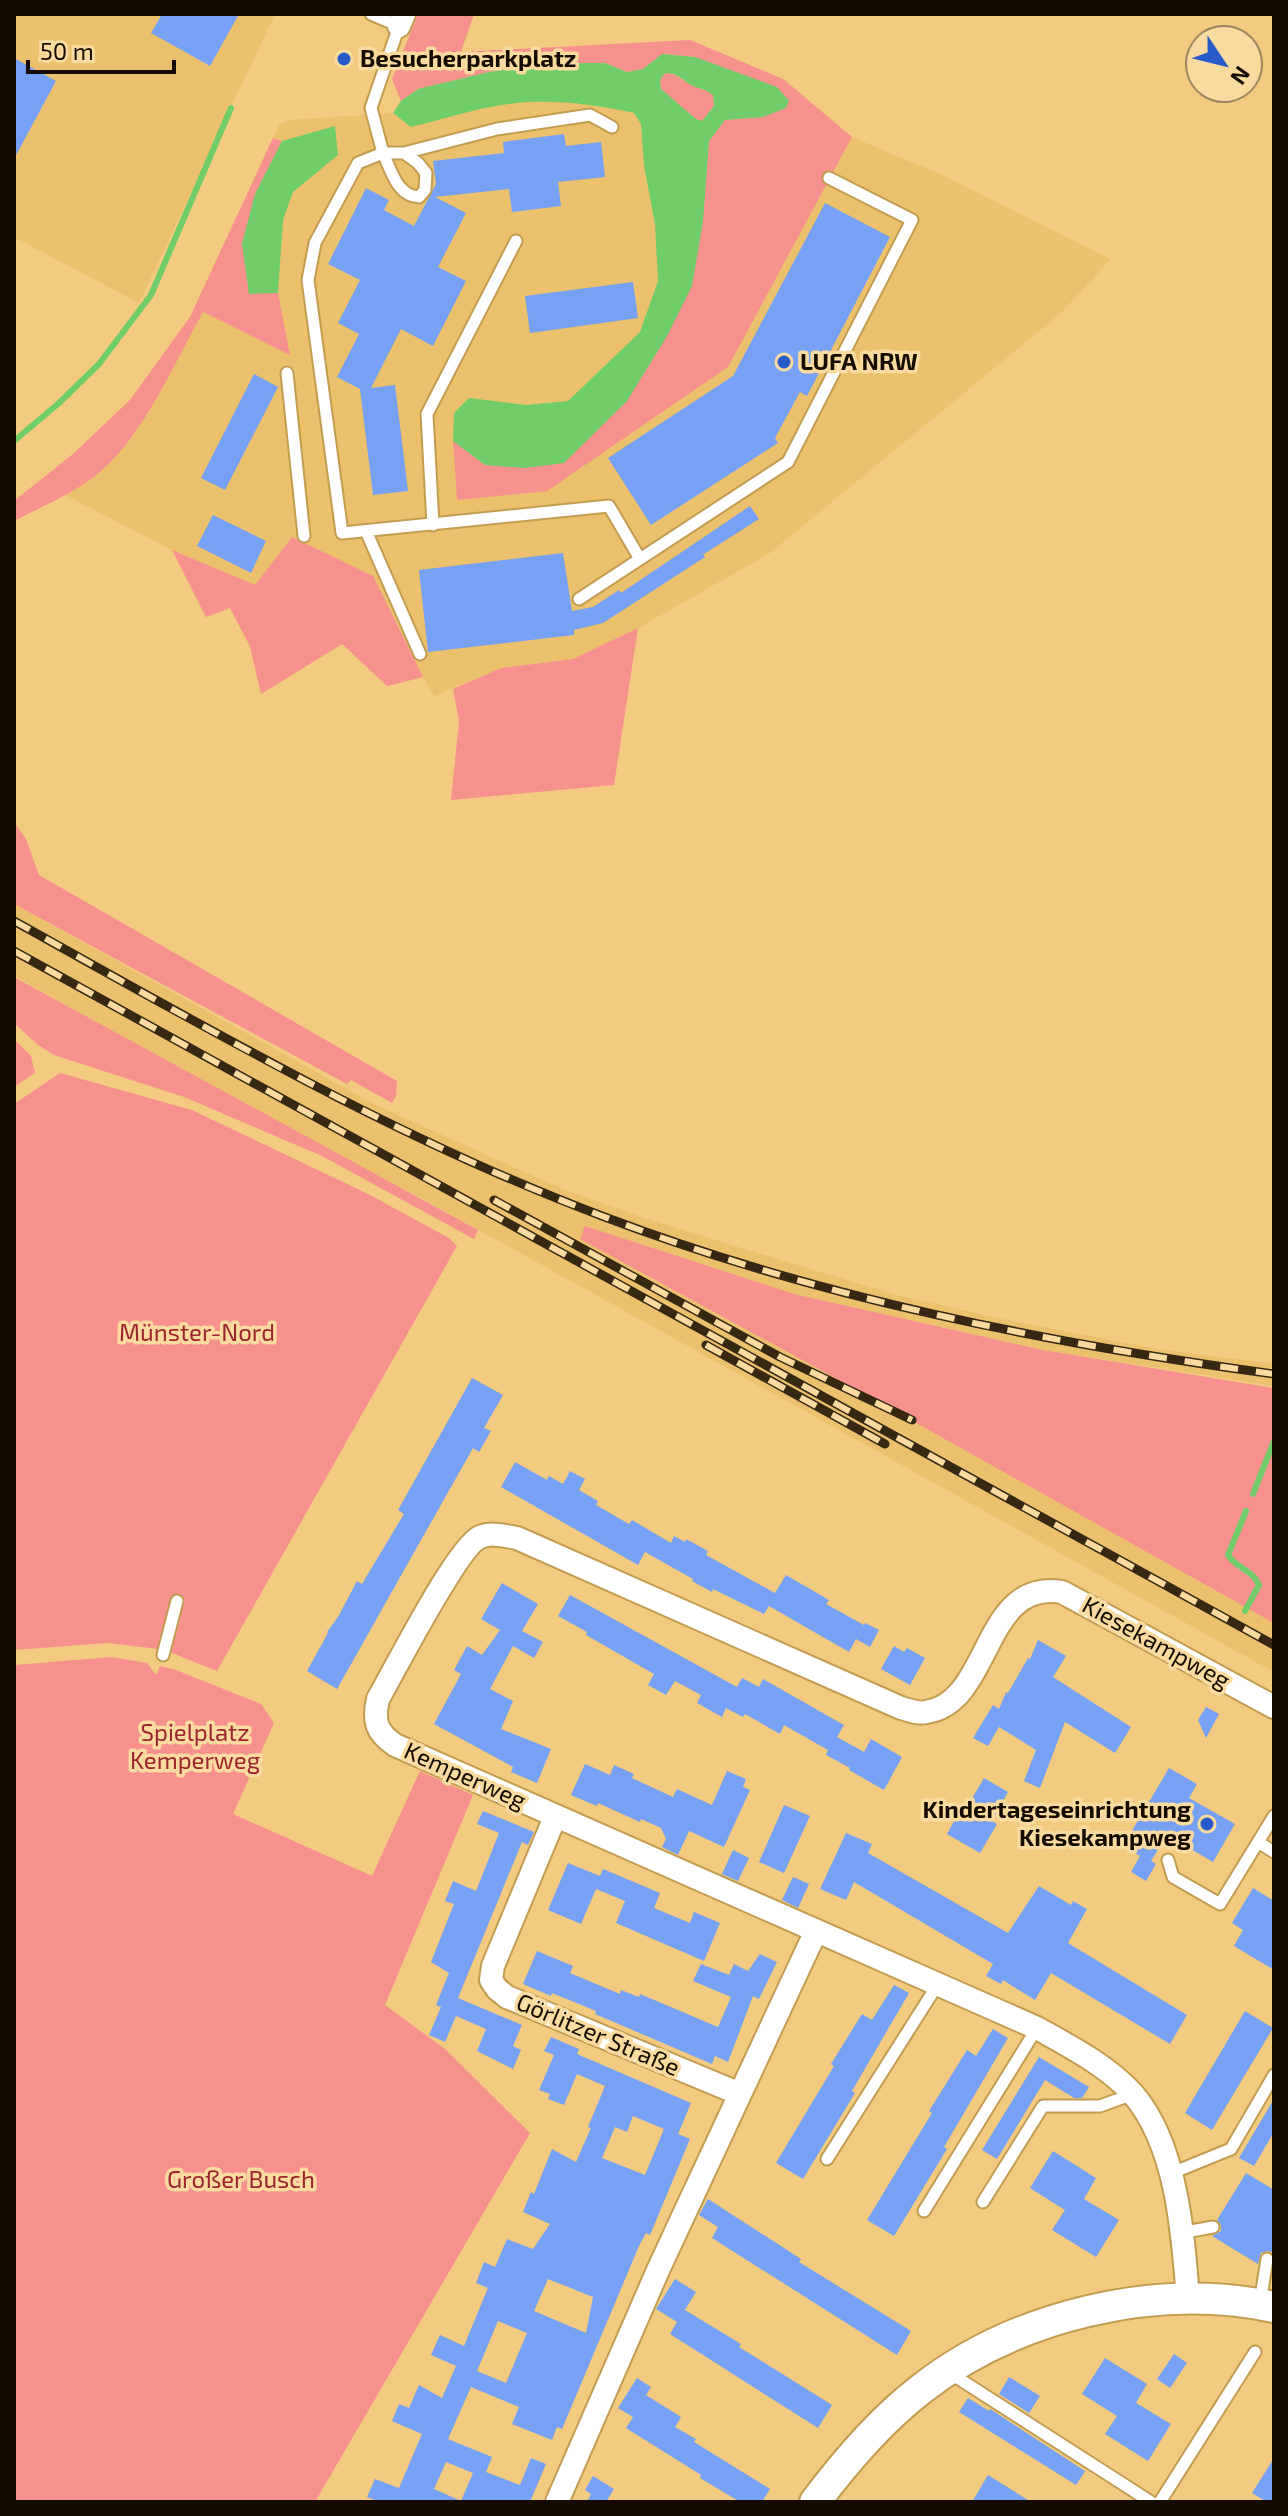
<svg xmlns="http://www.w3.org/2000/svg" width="1288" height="2516" viewBox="0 0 1288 2516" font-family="'Exo 2',sans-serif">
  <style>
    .built { fill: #ecc16d }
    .green { fill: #f6918e }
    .water { fill: #70cd69; fill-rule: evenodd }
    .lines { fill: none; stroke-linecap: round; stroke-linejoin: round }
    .stream { stroke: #70cd69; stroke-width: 6 }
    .building { fill: #76a1f4; fill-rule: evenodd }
    .lane-casing { stroke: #c29c51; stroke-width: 15 }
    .street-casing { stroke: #c29c51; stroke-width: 26 }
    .secondary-casing { stroke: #c29c51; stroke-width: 34 }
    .lane { stroke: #fff; stroke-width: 11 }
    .street { stroke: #fff; stroke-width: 22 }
    .secondary { stroke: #fff; stroke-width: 30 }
    .rail-casing { stroke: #372813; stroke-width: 9 }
    .rail { stroke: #f9da9f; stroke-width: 6; stroke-dasharray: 18; stroke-linecap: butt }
    .poi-dot { fill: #265bc9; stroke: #f9da9f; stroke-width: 3 }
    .labels { text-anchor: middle; stroke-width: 7; stroke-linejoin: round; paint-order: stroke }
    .poi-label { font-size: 24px; font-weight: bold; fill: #160b00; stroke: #f9da9f; text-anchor: start }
    .park-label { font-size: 24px; fill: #9c242d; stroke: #f9da9f }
    .street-label { font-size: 24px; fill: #160b00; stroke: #f9da9f }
  </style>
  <rect width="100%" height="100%" fill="#f2cb80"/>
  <!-- built -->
  <path class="built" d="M14,14H275L139,303L14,237Z
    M392,79H783L852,137L949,178L1111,259L1060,314L770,553L638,628L573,659L501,668L434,696L423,677L387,686L343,644L261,694L250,646L230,608L206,617L172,550L65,495L47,475L73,454L130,400L190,317L279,125L289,120L393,113L401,101Z
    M14,904L372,1103L560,1188L647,1219L896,1295L1007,1320L1157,1349L1274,1364V1386L1043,1350L794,1294L586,1227L580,1239L896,1411L1274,1623V1672L416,1195L242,1107L14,975Z"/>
  <!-- green -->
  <path class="green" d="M418,14H474L461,52L690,40L783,79L852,137L728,367L547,491L457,500L453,441L485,465L627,401L706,171L709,141L724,120L764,117L695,57L663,54L643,69L627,72L605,63H550L489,72L418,89L401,101L392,79Z
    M665,73C677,73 679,78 689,84C697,89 705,88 713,95L714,106L702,121L696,119L661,89L660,80Z
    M273,138L282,141L255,194L249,293H278L290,355L203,312C175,362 143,436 100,472C75,493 43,506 14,521V501L73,454L130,400L190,317Z
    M292,537L373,576L423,677L387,686L342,644L261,694L250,646L230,608L206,617L172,550L255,585Z
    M638,628L614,785L451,800L459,721L453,689L501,668L573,659Z
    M14,822L26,839L39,875L397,1081L396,1096L392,1103L351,1080L347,1084L14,904Z
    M14,977L478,1230L474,1239L322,1156L184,1097L54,1055L38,1045L14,1023Z
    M14,1039L31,1056L35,1073L14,1087Z
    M60,1073L192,1110L370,1195L449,1238L457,1246L217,1671L172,1653L168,1648L183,1601L174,1602L161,1646L158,1649L108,1643L14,1650V1104Z
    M585,1226L794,1294L1043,1350L1274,1388V1623L850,1386L580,1239Z
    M112,1657L147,1663L156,1675L160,1666L176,1670L261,1704L274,1723L233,1814L372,1876L420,1771L473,1795L385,2005L445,2049L530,2133L315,2502H14V1665Z"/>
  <!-- water -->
  <path class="water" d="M662,54L695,57L777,87L789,101L786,108L763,117L725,120L709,141L703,222L692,286L667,336L627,401L564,463L525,468L485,465L453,441L454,413L469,398L526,405L568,401L640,332L658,281L655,224L644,166L641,124L634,113C587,103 538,97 490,107C464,112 437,121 411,127L393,113L401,101L418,89L489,72L550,63H605L627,72L643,69ZM665,73C677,73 679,77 689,84C696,89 705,88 713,95L714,106L702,121L696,119L661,89L660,80Z
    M335,126L338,155L293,192L283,220L278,293L249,294L242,244L255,194L282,141Z"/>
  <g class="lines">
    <!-- stream -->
    <path class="stream" d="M14,441L59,403L99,364L151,295L231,108
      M1253,1494L1274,1441
      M1245,1611L1259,1585C1253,1570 1236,1568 1228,1555L1246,1511"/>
  </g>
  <!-- building -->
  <path class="building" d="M162,14H239L210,66L151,33Z
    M14,58L56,81L14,159Z
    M564,134L566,146L601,142L605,177L558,182L561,206L512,212L509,189L435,197L466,213L438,267L466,281L433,346L401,329L371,388L395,385L408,491L373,495L360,389L337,377L359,334L338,323L360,280L328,264L366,188L389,200L384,210L414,226L436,184L433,161L504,153L503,142Z
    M825,203L890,237L807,396L800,392L775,438L778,443L651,525L608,458L733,376Z
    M633,282L638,318L530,333L525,296Z
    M254,374L278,387L225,490L201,478Z
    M750,506L759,519L704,554L702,552L705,557L603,623L574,630V635L428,652L419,570L563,553L572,611L593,607L619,590L621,593Z
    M213,515L266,541L251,573L197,546Z
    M472,1378L503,1395L484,1428L491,1431L479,1452L473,1448L337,1689L307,1671L328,1633L327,1632L338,1617L357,1581L362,1584L404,1514L398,1510Z
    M515,1462L547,1480L549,1476L563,1484L570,1471L585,1479L579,1490L598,1501L596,1505L629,1524L632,1520L671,1543L674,1536L685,1542L686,1539L708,1551L706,1555L775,1593L786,1575L829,1600L826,1604L864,1625L865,1623L879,1630L870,1647L856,1639L849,1652L769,1606L764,1614L713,1589L712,1592L692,1581L693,1579L645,1552L638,1565L501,1487Z
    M502,1583L538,1604L522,1631L543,1642L534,1658L513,1646L490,1689L513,1701L501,1729L551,1749L537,1783L511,1772L513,1767L434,1724L461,1674L454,1670L467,1646L482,1655L500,1630L481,1619Z
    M570,1595L737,1687L742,1678L759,1687L763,1679L844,1725L837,1737L864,1752L871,1739L902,1757L884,1790L849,1770L850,1768L826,1755L828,1750L784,1725L780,1734L745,1714L743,1717L726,1708L722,1717L697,1703L701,1695L675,1681L666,1695L648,1685L654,1674L586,1635L587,1632L558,1616Z
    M1038,1640L1066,1656L1053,1677L1131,1727L1115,1753L1065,1722L1040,1788L1024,1781L1036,1750L999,1727L988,1746L973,1738L993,1705L999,1709L1006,1692L1008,1693L1028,1658L1030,1659Z
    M894,1646L904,1652L907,1648L925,1658L910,1685L881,1669Z
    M1206,1707L1219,1714L1206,1738L1198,1720Z
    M585,1764L610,1775L614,1765L634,1774L632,1778L673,1797L677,1789L712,1805L727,1771L746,1779L743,1787L750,1790L724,1847L689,1831L678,1855L662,1847L666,1839L661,1828L641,1819L640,1822L598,1803L597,1806L571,1795Z
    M1169,1768L1197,1784L1189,1798L1235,1824L1213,1862L1167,1835L1151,1861L1156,1864L1146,1881L1131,1872L1140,1856L1123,1846Z
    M984,1778L1008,1792L992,1821L997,1824L980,1853L947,1834L962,1807L966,1809Z
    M784,1805L810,1816L784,1873L759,1862Z
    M483,1811L534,1832L528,1845L522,1842L458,1998L522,2025L513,2046L521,2050L513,2069L477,2051L486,2029L456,2016L445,2042L429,2035L441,2007L436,2005L449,1973L431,1962L454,1904L445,1901L453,1881L476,1891L499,1833L477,1824Z
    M846,1833L872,1844L868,1853L1008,1933L1039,1886L1071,1905L1073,1901L1087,1909L1068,1943L1187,2015L1170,2044L1051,1973L1035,2000L1003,1980L1001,1984L986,1976L993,1964L854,1882L846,1900L820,1889Z
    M733,1850L749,1858L738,1881L722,1874Z
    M568,1863L600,1876L603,1869L660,1893L654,1908L690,1923L694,1912L720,1923L704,1961L616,1923L625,1901L596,1889L581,1924L548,1910Z
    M793,1877L809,1884L798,1908L782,1900Z
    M1253,1888L1274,1901V1970L1234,1946L1243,1930L1232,1923Z
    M537,1951L573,1966L570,1973L620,1994L621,1990L639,1997L640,1994L718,2027L731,1997L693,1981L701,1964L729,1975L734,1964L748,1971L760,1954L777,1962L759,1999L753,1996L728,2062L715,2056L712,2064L595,2014L596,2011L552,1993L551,1996L523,1984Z
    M894,1985L909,1993L852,2091L855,2093L803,2179L776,2163L834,2066L831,2064L862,2014L872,2020Z
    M1245,2011L1273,2028L1212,2130L1185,2113Z
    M993,2029L1008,2038L944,2147L947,2149L894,2236L867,2220L932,2113L929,2111L967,2050L976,2056Z
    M551,2037L579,2049L577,2054L691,2103L678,2134L690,2139L650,2235L646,2233L639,2246L562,2429L557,2427L552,2440L512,2424L519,2407L471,2387L448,2439L492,2457L486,2472L520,2485L531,2458L546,2464L530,2502H380L367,2497L375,2479L399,2488L422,2434L392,2421L399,2404L409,2408L419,2385L442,2398L456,2366L431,2355L440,2335L464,2346L488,2288L476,2283L484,2262L495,2267L507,2239L533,2249L550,2224L523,2212L531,2192L534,2194L552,2149L576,2162L591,2128L588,2127L605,2086L577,2074L564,2105L548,2099L550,2094L539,2090L554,2055L544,2051ZM633,2116L664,2129L645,2175L602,2158L615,2127L627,2132ZM548,2279L593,2297L586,2333L534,2311ZM498,2321L527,2333L506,2383L477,2371ZM446,2462L473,2473L461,2501L434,2489Z
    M1039,2057L1089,2087L1082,2098H1074L1045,2080L997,2159L982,2150Z
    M1274,2099V2132L1254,2166L1239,2158Z
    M1053,2151L1096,2178L1084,2199L1119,2220L1096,2257L1052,2230L1065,2210L1030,2188Z
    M1246,2173L1274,2190V2248L1272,2252L1268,2251L1261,2253L1258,2264L1212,2236L1221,2231V2225L1217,2220Z
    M708,2199L801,2259L799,2262L911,2331L897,2355L712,2238L718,2227L699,2215Z
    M675,2279L696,2292L678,2321L685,2310L741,2344L739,2347L832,2405L818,2428L670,2334L677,2322L656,2309Z
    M1174,2354L1187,2363L1170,2388L1157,2379Z
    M1105,2358L1147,2384L1136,2403L1171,2424L1148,2461L1105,2434L1117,2416L1082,2394Z
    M1009,2377L1040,2396L1029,2413L999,2394Z
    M637,2378L651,2387L646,2395L681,2417L675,2427L696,2439L694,2442L770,2489L762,2502H740L700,2478L701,2475L626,2428L633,2417L618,2408Z
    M968,2398L989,2411L990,2409L1085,2471L1076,2485L959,2412Z
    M1274,2458V2502H1267L1252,2493Z
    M988,2475L1031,2502H972Z
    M593,2476L614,2489L606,2502H587L591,2494L585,2490Z"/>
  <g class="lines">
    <defs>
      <path id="lane" d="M371,14L399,26L371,108L383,153L358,163L315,243L308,280L342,533L609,506L640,559
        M404,153L418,163L426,173L425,190L419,197C397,196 391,170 383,153H404L497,129L590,115L612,127
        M287,373L304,536
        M433,525L427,414L516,241
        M366,531L420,654
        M579,599L788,462L912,220L829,178
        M163,1655L177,1601
        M1258,1842L1274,1852
        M1168,1860L1173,1877L1220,1904L1274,1816
        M827,2159L938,1984
        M1172,2173L1231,2149L1274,2075
        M983,2202L1043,2106H1100L1133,2094
        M924,2211L1037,2028
        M1180,2233L1213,2227
        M1260,2303L1267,2259
        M950,2373L1151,2502
        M1160,2502L1255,2352"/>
      <path id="street" d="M399,26L404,14
        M555,1817L493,1966L491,1980L497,1989L507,1997L740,2094
        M1188,2299C1183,2234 1177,2145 1133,2094C1108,2066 1069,2046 1037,2028L395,1745C376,1732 373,1721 378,1699C394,1671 458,1546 480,1537C492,1532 505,1536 517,1538L901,1708C909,1710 918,1714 926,1712C992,1703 982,1578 1062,1592L1274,1707
        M557,2502L659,2268L816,1931"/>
      <path id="secondary" d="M815,2502C845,2462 880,2421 920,2390C1015,2315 1156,2282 1274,2307"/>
    </defs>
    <!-- lane casing -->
    <use href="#lane" class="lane-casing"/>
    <!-- street casing -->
    <use href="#street" class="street-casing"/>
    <!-- secondary casing -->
    <use href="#secondary" class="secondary-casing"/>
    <!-- lane -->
    <use href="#lane" class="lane"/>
    <!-- street -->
    <use href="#street" class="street"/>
    <!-- secondary -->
    <use href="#secondary" class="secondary"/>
    <defs>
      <path id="rail" d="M14,921C205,1027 397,1139 602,1216C818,1298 1046,1343 1274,1374
        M14,951L1274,1645
        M494,1200L780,1357L912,1420
        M706,1345L885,1444"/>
    </defs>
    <!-- rail casing -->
    <use href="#rail" class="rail-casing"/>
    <!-- rail -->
    <use href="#rail" class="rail"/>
  </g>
  <!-- markers -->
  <g class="poi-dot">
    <circle cx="344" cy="59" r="8"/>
    <circle cx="784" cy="362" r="8"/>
    <circle cx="1207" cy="1824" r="8"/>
  </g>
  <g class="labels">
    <!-- poi labels -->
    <g class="poi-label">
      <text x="360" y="67">Besucherparkplatz</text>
      <text x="800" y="370">LUFA NRW</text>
      <text x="1191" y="1818" text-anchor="end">Kindertageseinrichtung<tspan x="1191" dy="28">Kiesekampweg</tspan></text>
    </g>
    <!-- park labels -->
    <g class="park-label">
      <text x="197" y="1341">Münster-Nord</text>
      <text x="195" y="1741">Spielplatz<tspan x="195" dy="28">Kemperweg</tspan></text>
      <text x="241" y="2188">Großer Busch</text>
    </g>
    <!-- street labels -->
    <g class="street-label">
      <text transform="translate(1156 1643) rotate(29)" y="8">Kiesekampweg</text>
      <text transform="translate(465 1776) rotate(24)" y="8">Kemperweg</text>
      <text transform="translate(598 2035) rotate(23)" y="8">Görlitzer Straße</text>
    </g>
  </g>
  <!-- border -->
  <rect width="1288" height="2516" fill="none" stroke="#160b00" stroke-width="32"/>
  <!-- north arrow -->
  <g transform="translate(1224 64) rotate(125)"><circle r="38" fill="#f9da9f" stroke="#9e875f" stroke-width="2"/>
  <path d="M0-6L14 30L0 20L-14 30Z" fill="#265bc9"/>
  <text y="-12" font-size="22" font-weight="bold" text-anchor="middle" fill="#160b00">N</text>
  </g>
  <!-- scale -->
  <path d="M28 60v12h146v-12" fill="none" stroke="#160b00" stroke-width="4"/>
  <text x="40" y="60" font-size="24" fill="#160b00" stroke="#f9da9f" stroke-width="6" paint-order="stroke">50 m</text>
</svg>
